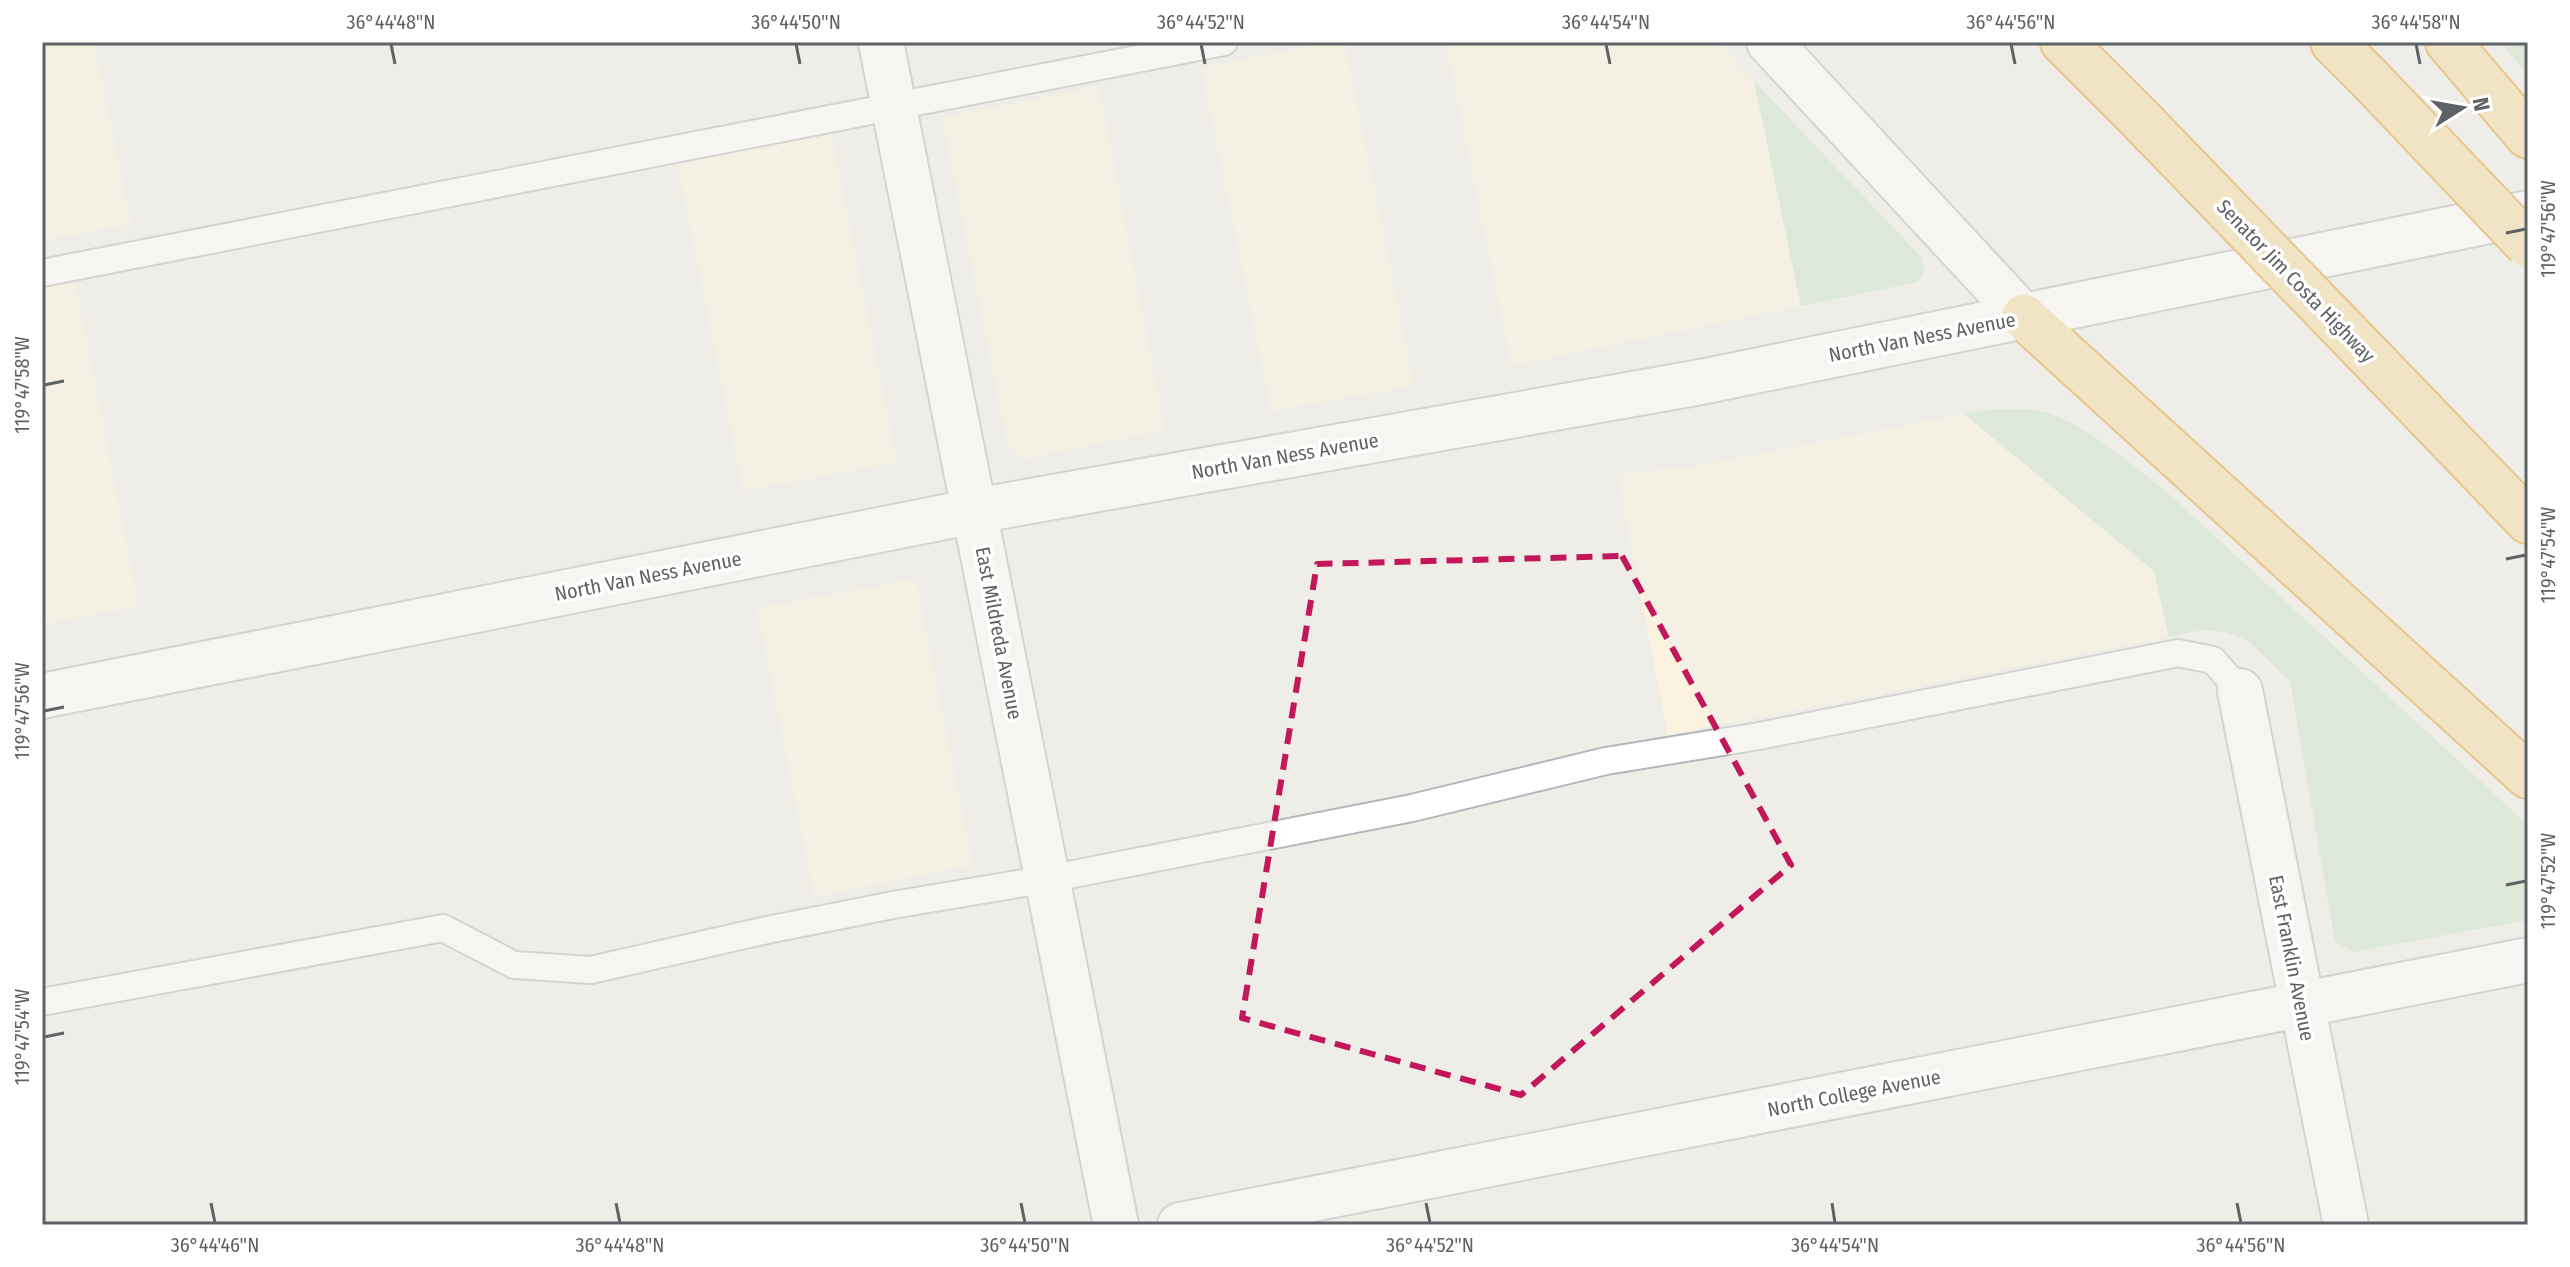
<svg xmlns="http://www.w3.org/2000/svg" width="2570" height="1267" viewBox="0 0 2570 1267" font-family="'Fira Sans Condensed',sans-serif">
  <style>
    .commercial { fill: #fbf3e0 }
    .green { fill: #c7e3c6 }
    .lines { fill: none; stroke-linecap: round; stroke-linejoin: round }
    .service-casing { stroke: #b4b7ba; stroke-width: 30 }
    .minor-casing { stroke: #b4b7ba; stroke-width: 48 }
    .secondary-casing { stroke: #b3b6ba; stroke-width: 48 }
    .motorway-casing { stroke: #de9818; stroke-width: 48 }
    .service { stroke: #fff; stroke-width: 26 }
    .minor { stroke: #fff; stroke-width: 44 }
    .secondary { stroke: #fff; stroke-width: 44 }
    .motorway { stroke: #f2d99a; stroke-width: 44 }
    .motorway-bridge-casing { stroke: #de9818; stroke-width: 48; stroke-linecap: butt }
    .motorway-bridge { stroke: #f2d99a; stroke-width: 44 }
    .marked { fill: none; stroke: #c2185b; stroke-width: 6; stroke-dasharray: 16 10; stroke-linejoin: round }
    .ticks { fill: none; stroke: #5e6265; stroke-width: 3 }
    .labels { text-anchor: middle; stroke-width: 7; stroke-linejoin: round; paint-order: stroke }
    .street-label { font-size: 20px; fill: #5e6265; stroke: #fff }
    .neatline { fill: none; stroke: #5e6265; stroke-width: 3 }
    .ticks-label { font-size: 20px; text-anchor: middle; fill: #5e6265 }
  </style>
  <rect width="100%" height="100%" fill="#efede7"/>
  <!-- commercial -->
  <path class="commercial" d="M42,42H94L131,224L42,241Z
    M1333,42H1345L1414,386L1271,411L1201,67Z
    M1446,42H1717L1754,81L1801,306L1511,366Z
    M1099,86L1165,430L1024,459L1008,447L942,118Z
    M831,133L897,462L743,491L677,162Z
    M74,276L139,606L42,624V282Z
    M1964,414L2154,571L2169,637L1668,735L1617,474L1690,467Z
    M916,579L973,865L814,897L757,608Z"/>
  <!-- green -->
  <path class="green" d="M2501,42H2528V75L2502,44Z
    M1754,81L1922,258L1925,272L1918,282L1801,306Z
    M1995,409C2009,410 2025,408 2039,411C2080,418 2136,468 2169,494L2528,825V920L2354,952L2335,942L2290,681L2248,641L2226,632L2202,630L2169,637L2154,571L1964,414Z"/>
  <g class="lines">
    <defs>
      <path id="service" d="M42,273C437,198 830,118 1224,42
        M42,1002L443,928L514,965L591,970L767,930L893,905L1048,879L1412,808L1606,761L1759,736L2178,653L2213,660L2240,691"/>
      <path id="minor" d="M881,42L1116,1225
        M2240,691L2346,1225
        M1180,1225L2528,960"/>
      <path id="secondary" d="M1769,42L2024,317
        M42,696L975,511L1701,382L2528,213"/>
      <path id="motorway" d="M2063,42L2143,122
        M2333,42L2367,76
        M2448,42L2528,136
        M2024,317L2528,776
        M2404,392L2528,521"/>
    </defs>
    <!-- service casing -->
    <use href="#service" class="service-casing"/>
    <!-- minor casing -->
    <use href="#minor" class="minor-casing"/>
    <!-- secondary casing -->
    <use href="#secondary" class="secondary-casing"/>
    <!-- motorway casing -->
    <use href="#motorway" class="motorway-casing"/>
    <!-- service -->
    <use href="#service" class="service"/>
    <!-- minor -->
    <use href="#minor" class="minor"/>
    <!-- secondary -->
    <use href="#secondary" class="secondary"/>
    <!-- motorway -->
    <use href="#motorway" class="motorway"/>
    <defs>
      <path id="motorway-bridge" d="M2367,76L2528,245
        M2143,122L2404,392"/>
    </defs>
    <!-- motorway-bridge casing -->
    <use href="#motorway-bridge" class="motorway-bridge-casing"/>
    <!-- motorway-bridge -->
    <use href="#motorway-bridge" class="motorway-bridge"/>
  </g>
  <!-- marked area -->
  <path d="M0 0H2570V1267H0ZM1622,556L1791,865L1521,1095L1242,1018L1317,564Z" fill="#efede7" fill-opacity=".55" fill-rule="evenodd"/>
  <path class="marked" d="M1622,556L1791,865L1521,1095L1242,1018L1317,564Z"/>
  <!-- ticks -->
  <path class="ticks" d="M391,44L395,64M796,44L800,64M1201,44L1205,64M1606,44L1610,64M2011,44L2015,64M2416,44L2420,64M2506,233L2526,229M44,385L64,381M2506,559L2526,555M44,711L64,707M2506,885L2526,881M44,1037L64,1033M211,1203L215,1223M616,1203L620,1223M1021,1203L1025,1223M1426,1203L1430,1223M1832,1203L1835,1223M2237,1203L2241,1223"/>
  <g class="labels">
    <!-- street labels -->
    <g class="street-label">
      <text transform="translate(2296 281) rotate(46)" y="7">Senator Jim Costa Highway</text>
      <text transform="translate(1922 337) rotate(-11)" y="7">North Van Ness Avenue</text>
      <text transform="translate(1285 456) rotate(-10)" y="7">North Van Ness Avenue</text>
      <text transform="translate(648 576) rotate(-11)" y="7">North Van Ness Avenue</text>
      <text transform="translate(999 633) rotate(79)" y="7">East Mildreda Avenue</text>
      <text transform="translate(2292 958) rotate(79)" y="7">East Franklin Avenue</text>
      <text transform="translate(1854 1093) rotate(-11)" y="7">North College Avenue</text>
    </g>
  </g>
  <!-- border -->
  <rect width="2570" height="1267" fill="none" stroke="#ffffff" stroke-width="88"/>
  <!-- north arrow -->
  <g transform="translate(2462 108) rotate(79)" stroke="#ffffff" stroke-width="6" paint-order="stroke">
  <path d="M0-6L14 30L0 20L-14 30Z" fill="#5e6265"/>
  <text y="-12" font-size="22" font-weight="bold" text-anchor="middle" fill="#5e6265">N</text>
  </g>
  <rect x="44" y="44" width="2482" height="1179" class="neatline"/>
  <g class="ticks-label">
    <text x="391" y="29">36°44'48"N</text>
    <text x="796" y="29">36°44'50"N</text>
    <text x="1201" y="29">36°44'52"N</text>
    <text x="1606" y="29">36°44'54"N</text>
    <text x="2011" y="29">36°44'56"N</text>
    <text x="2416" y="29">36°44'58"N</text>
    <text transform="translate(2548 229) rotate(-90)" y="7">119°47'56"W</text>
    <text transform="translate(22 385) rotate(-90)" y="7">119°47'58"W</text>
    <text transform="translate(2548 555) rotate(-90)" y="7">119°47'54"W</text>
    <text transform="translate(22 711) rotate(-90)" y="7">119°47'56"W</text>
    <text transform="translate(2548 881) rotate(-90)" y="7">119°47'52"W</text>
    <text transform="translate(22 1037) rotate(-90)" y="7">119°47'54"W</text>
    <text x="215" y="1252">36°44'46"N</text>
    <text x="620" y="1252">36°44'48"N</text>
    <text x="1025" y="1252">36°44'50"N</text>
    <text x="1430" y="1252">36°44'52"N</text>
    <text x="1835" y="1252">36°44'54"N</text>
    <text x="2241" y="1252">36°44'56"N</text>
  </g>
</svg>
